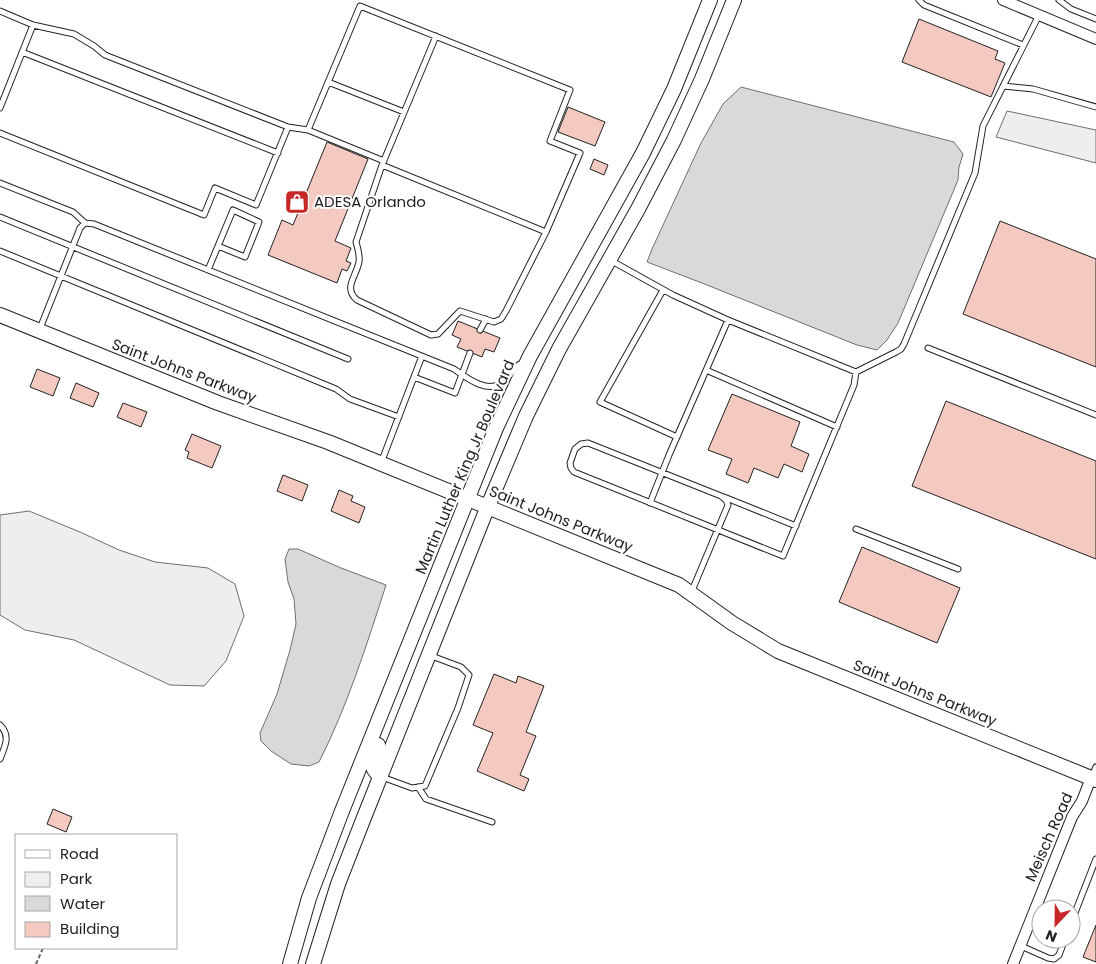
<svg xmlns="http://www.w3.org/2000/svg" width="1096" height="964" viewBox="0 0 1096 964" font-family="Poppins,sans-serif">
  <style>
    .green { fill: #eee; stroke: #6f6f6f }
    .water { fill: #d9d9d9; stroke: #6f6f6f }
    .building { fill: #f3c9c0; stroke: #222 }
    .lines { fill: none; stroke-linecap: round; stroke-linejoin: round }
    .lane-casing { stroke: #222; stroke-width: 7 }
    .street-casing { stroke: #222; stroke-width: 12 }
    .secondary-casing { stroke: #222; stroke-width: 16 }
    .path { stroke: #646464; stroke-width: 2; stroke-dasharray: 4 2.5; stroke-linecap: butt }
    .lane { stroke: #fff; stroke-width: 5 }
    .street { stroke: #fff; stroke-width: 10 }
    .secondary { stroke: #fff; stroke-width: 14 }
    .labels { text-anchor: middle; stroke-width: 4; stroke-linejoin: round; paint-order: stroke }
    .poi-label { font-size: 15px; fill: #222; stroke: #fff; text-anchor: start }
    .street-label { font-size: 15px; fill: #222; stroke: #fff }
  </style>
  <rect width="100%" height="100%" fill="#fff"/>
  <!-- green -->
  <path class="green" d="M1007,111L1096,130V163L996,137Z
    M29,511L80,532L119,550L155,562L208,568L235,584L244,616L226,661L204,686L170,685L74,640L25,630L0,615V515Z"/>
  <!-- water -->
  <path class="water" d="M741,87L954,142L963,154L959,167L958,180L898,323L887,340L877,350L857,345L702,283L647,262L652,249L701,143L723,104Z
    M289,549H298L341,568L386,585C367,644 347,707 319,762L309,766L291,764L271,751L261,741L260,733L277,694L290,650L296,624L294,599L288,582L285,559Z"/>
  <!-- building -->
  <path class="building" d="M919,19L998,51L995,59L1005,63L991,97L902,62Z
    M568,107L605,122L595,146L558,132Z
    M327,142L368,159L335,241L351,248L346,261L351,263L347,271L342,269L337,283L268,255L282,220L293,225Z
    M594,159L608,165L604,175L590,169Z
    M1000,221L1096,259V367L963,314Z
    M458,321L500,338L494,352L485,349L482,357L457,347L461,339L452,335Z
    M37,369L60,378L53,396L30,387Z
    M76,383L99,393L93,407L70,398Z
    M732,394L800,422L791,446L809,454L802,472L784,464L778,478L754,468L748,483L726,474L732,459L708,450Z
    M946,401L1096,461V559L912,486Z
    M123,403L147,412L141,427L117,417Z
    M192,434L221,446L212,468L187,458L189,452L185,450Z
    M283,475L308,485L302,501L277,491Z
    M339,490L353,496L351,501L365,507L359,523L331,511Z
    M862,547L960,588L937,643L839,602Z
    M494,674L516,683L518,676L544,686L526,732L536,736L520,775L529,779L524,791L477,771L493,733L473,725Z
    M53,809L72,817L66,832L47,824Z
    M1096,925V962L1083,957Z"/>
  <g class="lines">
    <defs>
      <path id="lane" d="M919,0L924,5L1023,45
        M1059,0L1071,9L1096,19
        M0,11L33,25L74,34L94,46L105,55L288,127L256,205L215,188L204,215L0,133
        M22,52L278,153
        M328,82L404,112
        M1003,86L1033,89L1096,107
        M0,108L33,25
        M288,127L308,130L360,6L570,90L550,141L580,153L546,232L382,165L436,36
        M308,130L384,161
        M382,165L356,242C358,249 360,255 359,262C356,277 343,288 357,300L431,335L438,334L460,311L494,322L501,319L506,311L546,232
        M0,183L73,212L85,223
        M0,217L348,359
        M0,251L336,389L350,399L399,417
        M610,260L673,295L728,320
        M208,270L233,210L259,222L245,257L218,246
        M663,290L600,402L677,437
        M480,330L486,319
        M39,331L80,228L85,223L94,224L454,369C468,379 489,395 505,381C508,378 510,374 513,371C515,367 518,365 522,363
        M928,348L1096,415
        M706,370L837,427
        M856,372L896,352L901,349L904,344L975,173L983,126L1039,15
        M414,377L455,393L470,353
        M381,463L422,356
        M724,497L796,526
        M650,503L669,455L728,320L856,372L854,385L783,556L574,472L571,468L570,463L575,449L581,444L588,443L721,496L726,500L728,505L691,593
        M856,529L958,569
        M0,725C11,736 5,746 0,759
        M382,777L412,788L425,786L458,708L469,675L461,667L429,655
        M1091,778L1096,767
        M418,787L426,799L492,822
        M1071,923L1096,859
        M1021,946L1048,958L1054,959L1059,955L1065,939"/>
      <path id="street" d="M1003,0L1096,39
        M1013,964L1072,817L1082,801L1091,778"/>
      <path id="secondary" d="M0,315L218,403L328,442L679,585L732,623L778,651L1096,780
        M378,745C373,757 367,766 380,776
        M290,964L309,898L342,811L496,428L530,356L643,153L674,89L710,0
        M313,964L338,884L363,820L488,506L526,416L559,349L638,209L674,140L702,79L734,0"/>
    </defs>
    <!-- lane casing -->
    <use href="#lane" class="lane-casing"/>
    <!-- street casing -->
    <use href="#street" class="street-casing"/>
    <!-- secondary casing -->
    <use href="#secondary" class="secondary-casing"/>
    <!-- path -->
    <path class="path" d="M36,964L43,948"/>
    <!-- lane -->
    <use href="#lane" class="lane"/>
    <!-- street -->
    <use href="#street" class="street"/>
    <!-- secondary -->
    <use href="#secondary" class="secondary"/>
  </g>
  <!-- icons -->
  <defs>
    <symbol id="shop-square" viewBox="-11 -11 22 22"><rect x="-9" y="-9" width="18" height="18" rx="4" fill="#c62828" stroke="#fff"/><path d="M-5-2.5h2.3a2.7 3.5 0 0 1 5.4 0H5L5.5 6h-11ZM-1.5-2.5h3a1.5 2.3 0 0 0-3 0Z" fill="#fff"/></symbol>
  </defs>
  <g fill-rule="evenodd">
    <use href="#shop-square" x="283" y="188" width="28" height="28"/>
  </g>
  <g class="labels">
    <!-- poi labels -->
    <g class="poi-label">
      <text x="314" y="207">ADESA Orlando</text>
    </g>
    <!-- street labels -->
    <g class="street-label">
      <text transform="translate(184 371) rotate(21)" y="5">Saint Johns Parkway</text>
      <text transform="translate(465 467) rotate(-67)" y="5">Martin Luther King Jr Boulevard</text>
      <text transform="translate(561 519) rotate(22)" y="5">Saint Johns Parkway</text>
      <text transform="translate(925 693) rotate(22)" y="5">Saint Johns Parkway</text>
      <text transform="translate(1049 837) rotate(-66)" y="5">Meisch Road</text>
    </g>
  </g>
  <!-- legend -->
  <rect x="15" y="834" width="162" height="115" fill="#ffffff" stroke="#a7a7a7"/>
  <rect x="25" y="850" width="25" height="8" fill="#ffffff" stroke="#a7a7a7"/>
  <text x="60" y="859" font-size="15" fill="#222222">Road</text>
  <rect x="25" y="872" width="25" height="15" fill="#eeeeee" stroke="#a7a7a7"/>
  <text x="60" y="884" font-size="15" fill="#222222">Park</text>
  <rect x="25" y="896" width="25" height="15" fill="#d9d9d9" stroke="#a7a7a7"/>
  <text x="60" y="909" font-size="15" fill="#222222">Water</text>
  <rect x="25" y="922" width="25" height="15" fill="#f3c9c0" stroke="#a7a7a7"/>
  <text x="60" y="934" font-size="15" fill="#222222">Building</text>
  <!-- north arrow -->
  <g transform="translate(1056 924) rotate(202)"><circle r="24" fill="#ffffff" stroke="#a7a7a7"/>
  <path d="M0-4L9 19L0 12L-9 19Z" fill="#c62828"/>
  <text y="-8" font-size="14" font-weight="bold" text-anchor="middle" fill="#222222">N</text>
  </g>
</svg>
